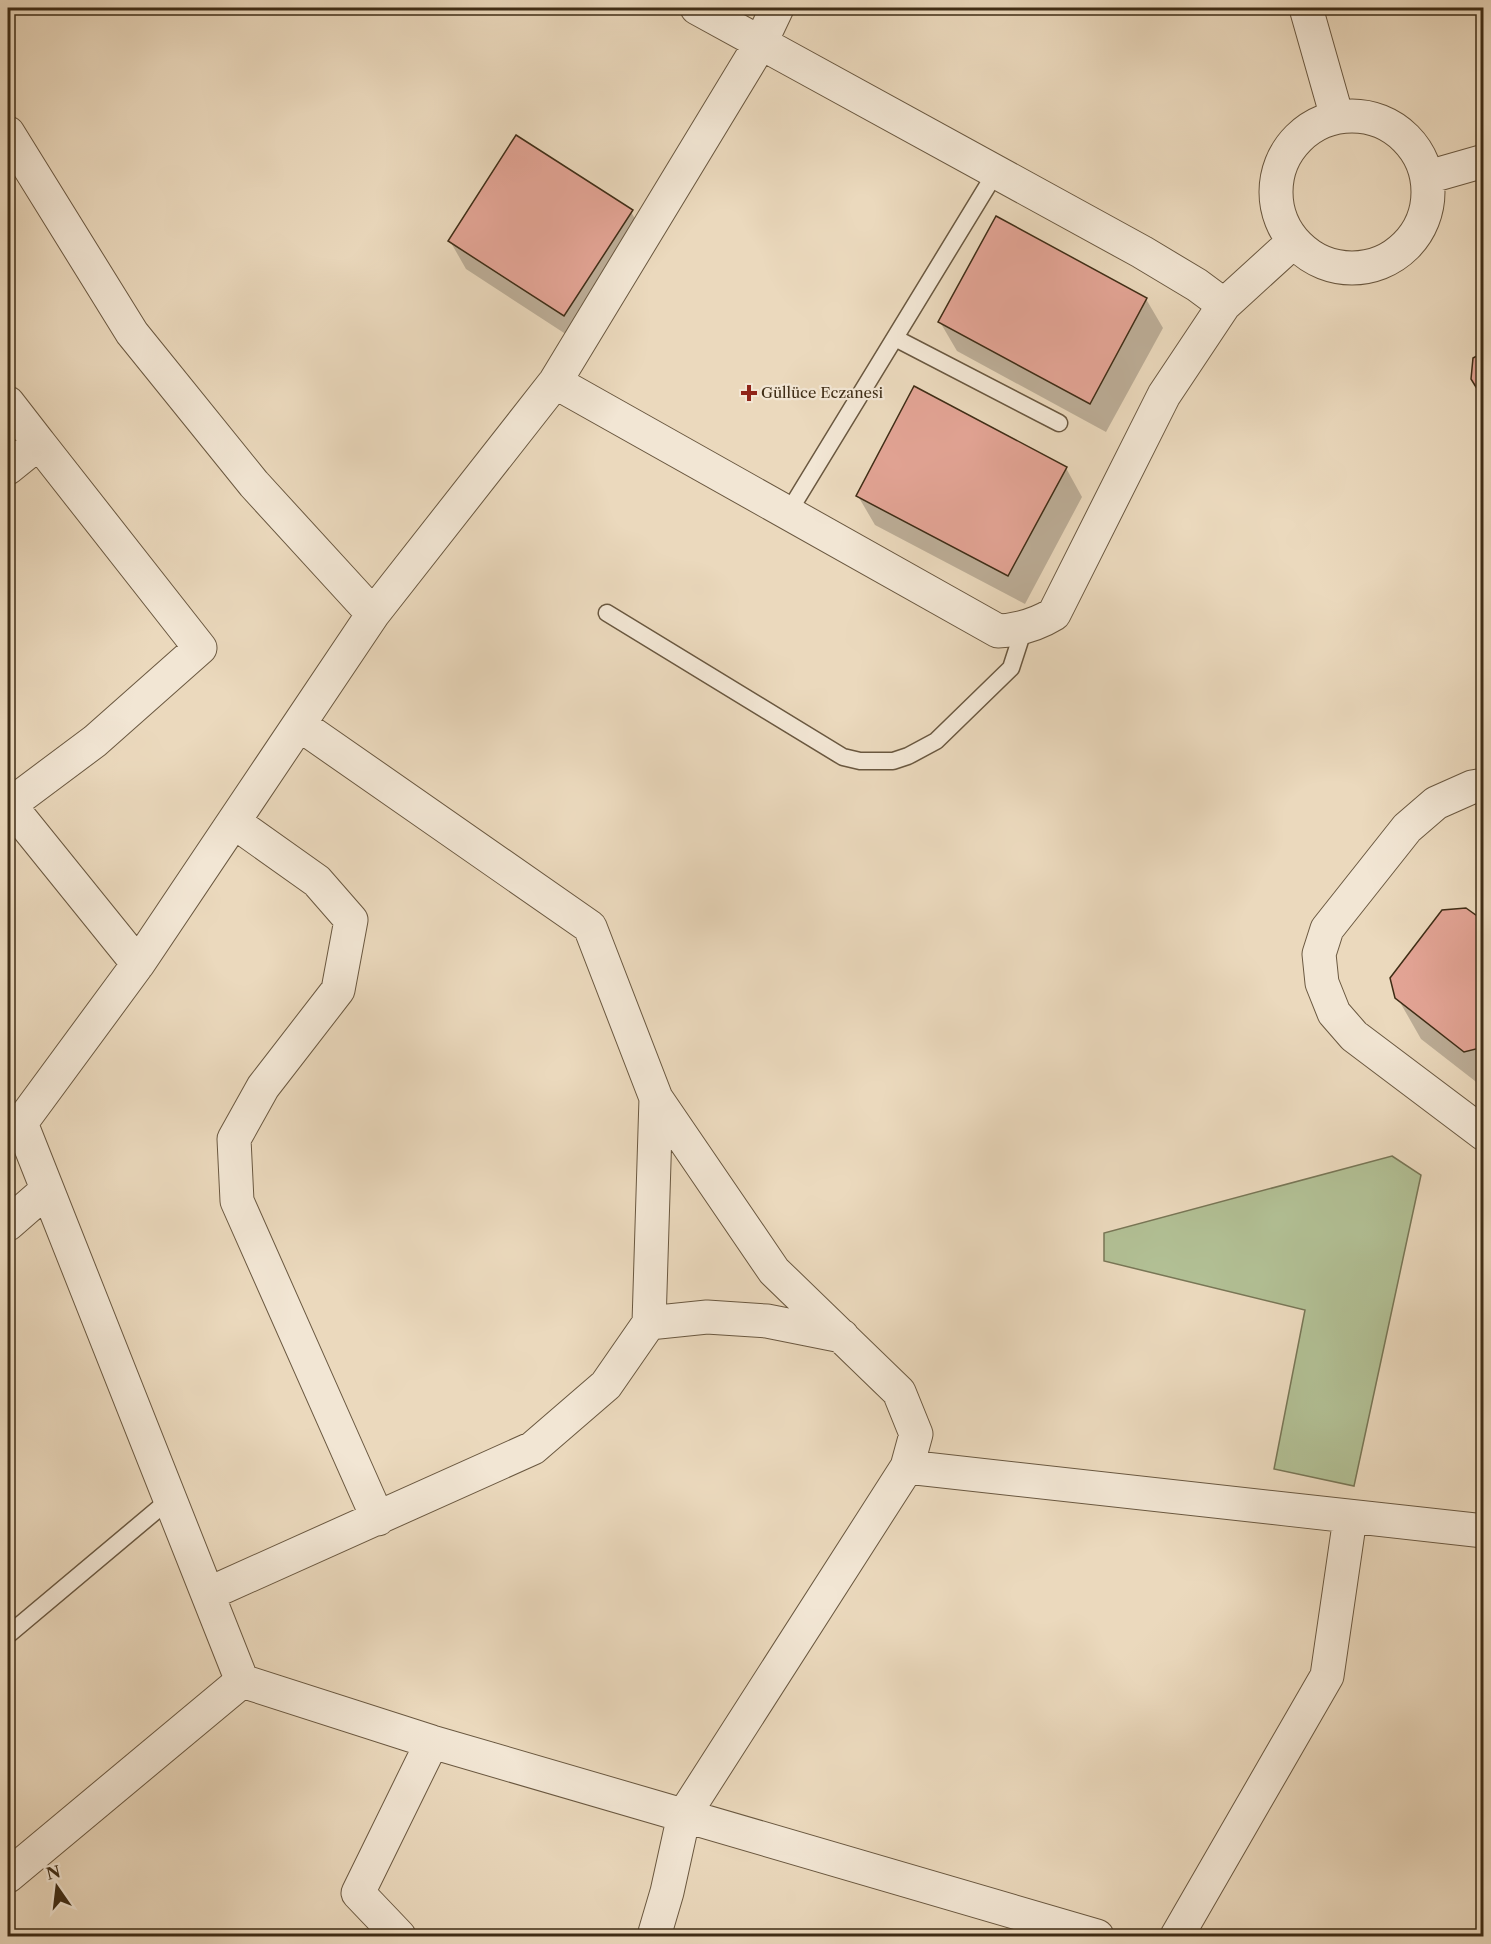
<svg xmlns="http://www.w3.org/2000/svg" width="1491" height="1944" viewBox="0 0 1491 1944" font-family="'Libre Caslon Text',serif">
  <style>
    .green { fill: #b2c095; stroke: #787656; stroke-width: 1.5 }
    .shadow { fill: #0003 }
    .building { fill: #e3a495; stroke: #3f2d16; stroke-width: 1.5 }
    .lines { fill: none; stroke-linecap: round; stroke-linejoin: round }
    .lane-casing { stroke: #6a5840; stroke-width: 19 }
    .street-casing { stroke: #6a5840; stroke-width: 35 }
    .lane { stroke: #f2e6d4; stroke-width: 16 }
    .street { stroke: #f2e6d4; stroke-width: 33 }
    .poi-dot { fill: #8f2418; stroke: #f2e6d4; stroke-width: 2 }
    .labels { text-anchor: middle; stroke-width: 4.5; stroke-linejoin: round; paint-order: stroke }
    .poi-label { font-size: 15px; fill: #3f2d16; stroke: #f2e6d4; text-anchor: start }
  </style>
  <rect width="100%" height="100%" fill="#ebd9bd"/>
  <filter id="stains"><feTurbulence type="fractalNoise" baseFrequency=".00333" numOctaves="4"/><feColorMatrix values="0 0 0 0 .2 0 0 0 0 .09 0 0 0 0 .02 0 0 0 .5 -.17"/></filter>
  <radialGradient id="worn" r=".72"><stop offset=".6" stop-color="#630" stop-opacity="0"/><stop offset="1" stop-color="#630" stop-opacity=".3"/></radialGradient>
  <!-- green -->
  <path class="green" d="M1392,1156L1421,1175L1354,1486L1274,1469L1305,1310L1104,1261V1233Z"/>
  <!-- shadow -->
  <path class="shadow" d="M631,212L648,240L581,344L466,269L450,241Z
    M1146,299L1163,328L1106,432L957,351L940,322Z
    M1066,468L1082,497L1025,604L875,525L858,496Z
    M1484,923V1088L1421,1039L1397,997Z"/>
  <!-- building -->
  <path class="building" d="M516,135L633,210L564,316L448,241Z
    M996,216L1147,298L1090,404L938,322Z
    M1484,352V400L1471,379L1473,358Z
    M914,386L1067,467L1008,576L856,496Z
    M1466,908L1484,921V1047L1464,1052L1395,998L1390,978L1442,910Z"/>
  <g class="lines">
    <defs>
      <path id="lane" d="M895,338L1059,423
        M788,513L996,172
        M607,613L843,757L860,761H893L908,756L936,741L1011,668L1024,628
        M8,1635L170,1499"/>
      <path id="street" d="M697,8L1142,252L1197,285L1224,305
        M1306,8L1337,117
        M1276 192a76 76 0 1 1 152 0a76 76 0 1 1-152 0Z
        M8,133L132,333L254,484L373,614
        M1428,177L1484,161
        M555,382L998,631C1019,630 1036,625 1054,614L1164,395L1224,305L1293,242
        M8,403L39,443L8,468
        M1484,785L1472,787L1436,803L1407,828L1327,929L1319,954L1322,983L1334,1013L1354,1036L1484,1134
        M8,803L138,964
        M8,806L95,741L200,648L39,443
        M234,822L317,881L351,920L338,990L263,1087L234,1139L237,1201L378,1519
        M656,1098L774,1271L899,1392L916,1434L907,1467
        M8,1120L21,1123L242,1681L432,1742L1097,1936
        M21,1123L138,964L373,614L555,382L760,44L777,8
        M8,1224L47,1190
        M649,1323L707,1317L767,1321L842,1336
        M208,1594L533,1448L606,1385L649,1323L656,1098L590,927L300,725
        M8,1876L242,1681
        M399,1936L358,1893L432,1742
        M654,1936L667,1892L684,1815L907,1467L1484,1531
        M1177,1936L1327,1676L1350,1518"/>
    </defs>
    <!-- lane casing -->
    <use href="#lane" class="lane-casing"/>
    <!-- street casing -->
    <use href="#street" class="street-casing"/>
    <!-- lane -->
    <use href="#lane" class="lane"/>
    <!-- street -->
    <use href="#street" class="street"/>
  </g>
  <!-- markers -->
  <path class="poi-dot" d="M746 384h6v6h6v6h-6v6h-6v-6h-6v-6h6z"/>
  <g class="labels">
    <!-- poi labels -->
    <g class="poi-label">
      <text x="761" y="398">Güllüce Eczanesi</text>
    </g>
  </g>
  <!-- margin -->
  <rect width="1491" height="1944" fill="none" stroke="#ebd9bd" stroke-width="30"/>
  <rect x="9" y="9" width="1473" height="1926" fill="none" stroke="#3f2d16" stroke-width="3"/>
  <rect x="15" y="15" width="1461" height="1914" fill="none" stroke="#3f2d16" stroke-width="1.5"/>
  <!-- north arrow -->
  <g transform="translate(57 1887) rotate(346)" stroke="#f2e6d4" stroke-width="4.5" paint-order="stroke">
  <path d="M0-4.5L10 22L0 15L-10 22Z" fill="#3f2d16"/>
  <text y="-9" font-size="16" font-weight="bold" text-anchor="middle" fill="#3f2d16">N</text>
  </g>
  <rect width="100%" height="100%" filter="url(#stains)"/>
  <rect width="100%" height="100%" fill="url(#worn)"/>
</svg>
